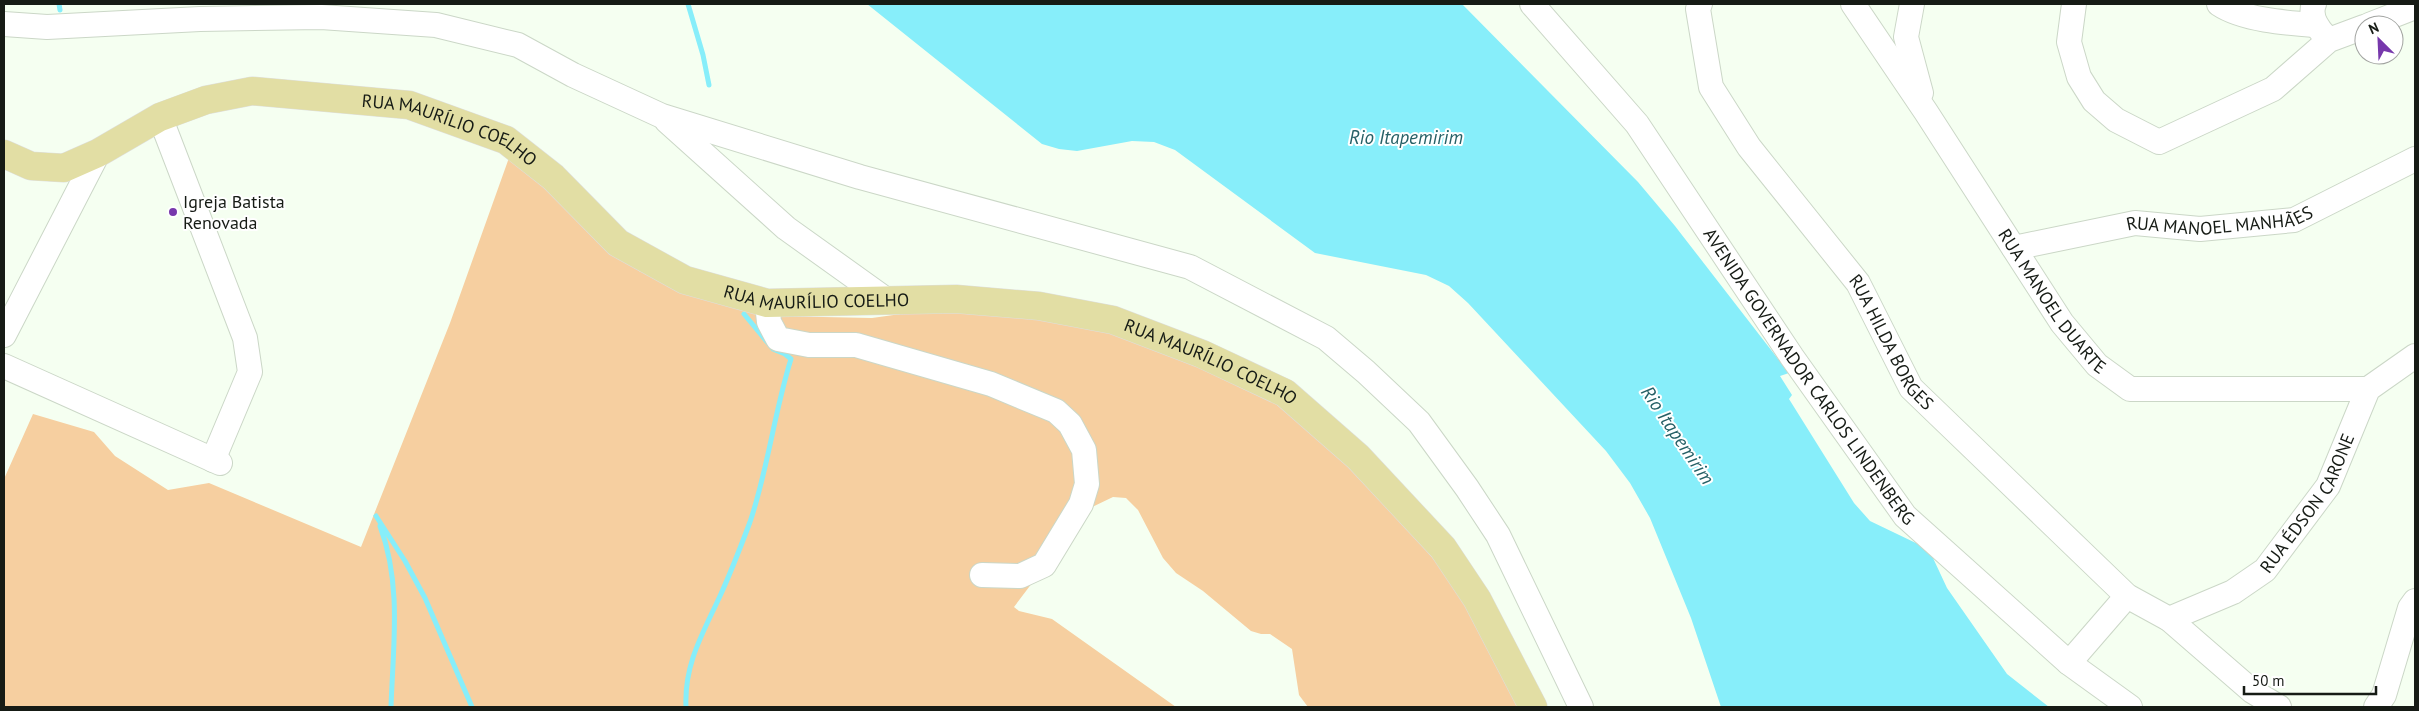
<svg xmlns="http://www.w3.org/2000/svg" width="2419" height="711" viewBox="0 0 2419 711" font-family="'PT Sans',sans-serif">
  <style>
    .green { fill: #f6cfa0 }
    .water { fill: #87eefa }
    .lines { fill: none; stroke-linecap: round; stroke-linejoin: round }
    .stream { stroke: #87eefa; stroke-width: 5 }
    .minor-casing { stroke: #cbd7c7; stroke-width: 26 }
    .major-casing { stroke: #dedfde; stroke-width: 29 }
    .minor { stroke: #fff; stroke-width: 24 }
    .major { stroke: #e2dea4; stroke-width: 28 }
    .poi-dot { fill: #7738ac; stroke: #fff; stroke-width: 2 }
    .labels { text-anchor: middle; stroke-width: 4; stroke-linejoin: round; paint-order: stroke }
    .street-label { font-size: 18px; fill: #161b15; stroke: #fff }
    .poi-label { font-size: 18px; fill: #161b15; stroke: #fff; text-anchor: start }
    .water-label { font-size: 19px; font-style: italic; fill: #266066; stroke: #fff }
  </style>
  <rect width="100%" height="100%" fill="#f5fff1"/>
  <!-- green -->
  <path class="green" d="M510,155L543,180L639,271L721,303L773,316L872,318L915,312H1007L1130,336L1289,408L1394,511L1449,578L1525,707H1308L1299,695L1292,649L1270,634H1261L1251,631L1203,591L1176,573L1163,558L1138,510L1126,498L1113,497L1088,509L1014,607L1019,611L1052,619L1176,707H4V479L33,414L94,432L115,456L168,490L209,483L361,547L450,323Z"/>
  <!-- water -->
  <path class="water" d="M867,4H1462L1638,182L1675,226L1789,373L1780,376L1792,395L1789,399L1854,503L1870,521L1920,545L1933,558L1947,588L2007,674L2049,707H1721L1691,618L1650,518L1630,483L1606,451L1468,303L1449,286L1426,275L1315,253L1175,150L1154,142L1132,141L1077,151L1059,149L1042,144Z"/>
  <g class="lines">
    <!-- stream -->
    <path class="stream" d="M59,4L60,10
      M688,4L703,55L709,85
      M376,516L405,561L425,598L472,707
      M380,526C402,584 393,647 391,707
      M686,707C684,664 703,633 720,596C731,572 741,546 750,522C768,469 774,413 791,359L785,354L773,349L744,314"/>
    <defs>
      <g id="minor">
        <path id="s1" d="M1532,4L1637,124L1792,357L1905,516L2069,663L2130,707"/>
        <path id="s2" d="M1700,4L1698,9L1711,87L1749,147L1858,283L1911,388L2127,596L2169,619L2252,691L2279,707"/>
        <path id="s3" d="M1853,4L1926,112L2062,323L2097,365L2130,389H2368"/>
        <path d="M1912,4L1906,37L1921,93"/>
        <path d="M2074,4L2069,42L2079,77L2094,101L2116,120L2159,142L2273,89L2329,40L2364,27"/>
        <path d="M2219,4C2243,20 2287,23 2315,25"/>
        <path d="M2314,4C2309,16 2317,27 2324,35"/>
        <path d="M4,24L47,27L200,19L321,17L436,25L518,45L573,75L662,116L860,177L1190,267L1326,338L1366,372L1419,422L1467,488L1498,535L1581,707"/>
        <path d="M2369,25L2415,7"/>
        <path d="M160,117L245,338L250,372L213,460"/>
        <path d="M667,121L786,228L888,301"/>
        <path id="s4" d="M2014,248L2135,223L2200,229L2294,220L2415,159"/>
        <path d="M767,303L769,322L778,339L809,345H856L991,384L1056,411L1070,424L1084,450L1087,484L1081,504L1044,565L1020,576L982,575"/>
        <path d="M4,335L98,153"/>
        <path d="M4,366L220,463"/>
        <path id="s5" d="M2169,619L2233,592L2265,570L2328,486L2368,389L2415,356"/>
        <path d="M2069,663L2127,596"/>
        <path d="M2376,707L2384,695L2410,608L2415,601"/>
      </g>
      <g id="major">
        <path id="s6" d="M4,154L31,166L64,168L98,153L160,117L206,100L252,91L409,105L506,140L553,177L618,243L685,280L767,303L956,299L1039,306L1113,320L1202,354L1285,393L1358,457L1443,548L1477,599L1533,707"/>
      </g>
    </defs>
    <!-- minor casing -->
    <use href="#minor" class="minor-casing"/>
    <!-- major casing -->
    <use href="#major" class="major-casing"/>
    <!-- minor -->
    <use href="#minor" class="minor"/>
    <!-- major -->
    <use href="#major" class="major"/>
  </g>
  <!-- markers -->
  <circle class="poi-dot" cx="173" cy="212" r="5"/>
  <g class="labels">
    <!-- street labels -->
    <g class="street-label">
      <text dy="6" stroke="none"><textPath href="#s6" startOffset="471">RUA MAURÍLIO COELHO</textPath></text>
      <text dy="6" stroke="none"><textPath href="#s4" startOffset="209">RUA MANOEL MANHÃES</textPath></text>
      <text dy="6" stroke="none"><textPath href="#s6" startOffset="891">RUA MAURÍLIO COELHO</textPath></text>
      <text dy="6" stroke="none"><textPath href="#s3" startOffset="358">RUA MANOEL DUARTE</textPath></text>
      <text dy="6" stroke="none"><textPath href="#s2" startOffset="398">RUA HILDA BORGES</textPath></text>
      <text dy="6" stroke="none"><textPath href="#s6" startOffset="1296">RUA MAURÍLIO COELHO</textPath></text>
      <text dy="6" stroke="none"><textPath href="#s1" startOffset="465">AVENIDA GOVERNADOR CARLOS LINDENBERG</textPath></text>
      <text dy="6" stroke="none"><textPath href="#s5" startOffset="188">RUA ÉDSON CARONE</textPath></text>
    </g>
    <!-- poi labels -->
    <g class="poi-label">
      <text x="183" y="208">Igreja Batista<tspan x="183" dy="21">Renovada</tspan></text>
    </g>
    <!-- water labels -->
    <g class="water-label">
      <text x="1406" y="144">Rio Itapemirim</text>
      <text transform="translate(1678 435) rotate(56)" y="7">Rio Itapemirim</text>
    </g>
  </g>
  <!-- border -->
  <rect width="2419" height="711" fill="none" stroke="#161b15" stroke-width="10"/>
  <!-- north arrow -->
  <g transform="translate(2379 40) rotate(336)"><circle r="24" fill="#ffffff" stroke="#a2a4a1"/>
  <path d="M0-4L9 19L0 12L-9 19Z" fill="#7738ac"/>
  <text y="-8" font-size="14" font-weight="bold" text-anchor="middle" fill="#161b15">N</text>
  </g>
  <!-- scale -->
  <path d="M2244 686v8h132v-8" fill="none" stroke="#161b15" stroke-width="2.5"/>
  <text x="2252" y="686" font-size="15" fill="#161b15" stroke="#ffffff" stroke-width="4" paint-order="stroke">50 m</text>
</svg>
